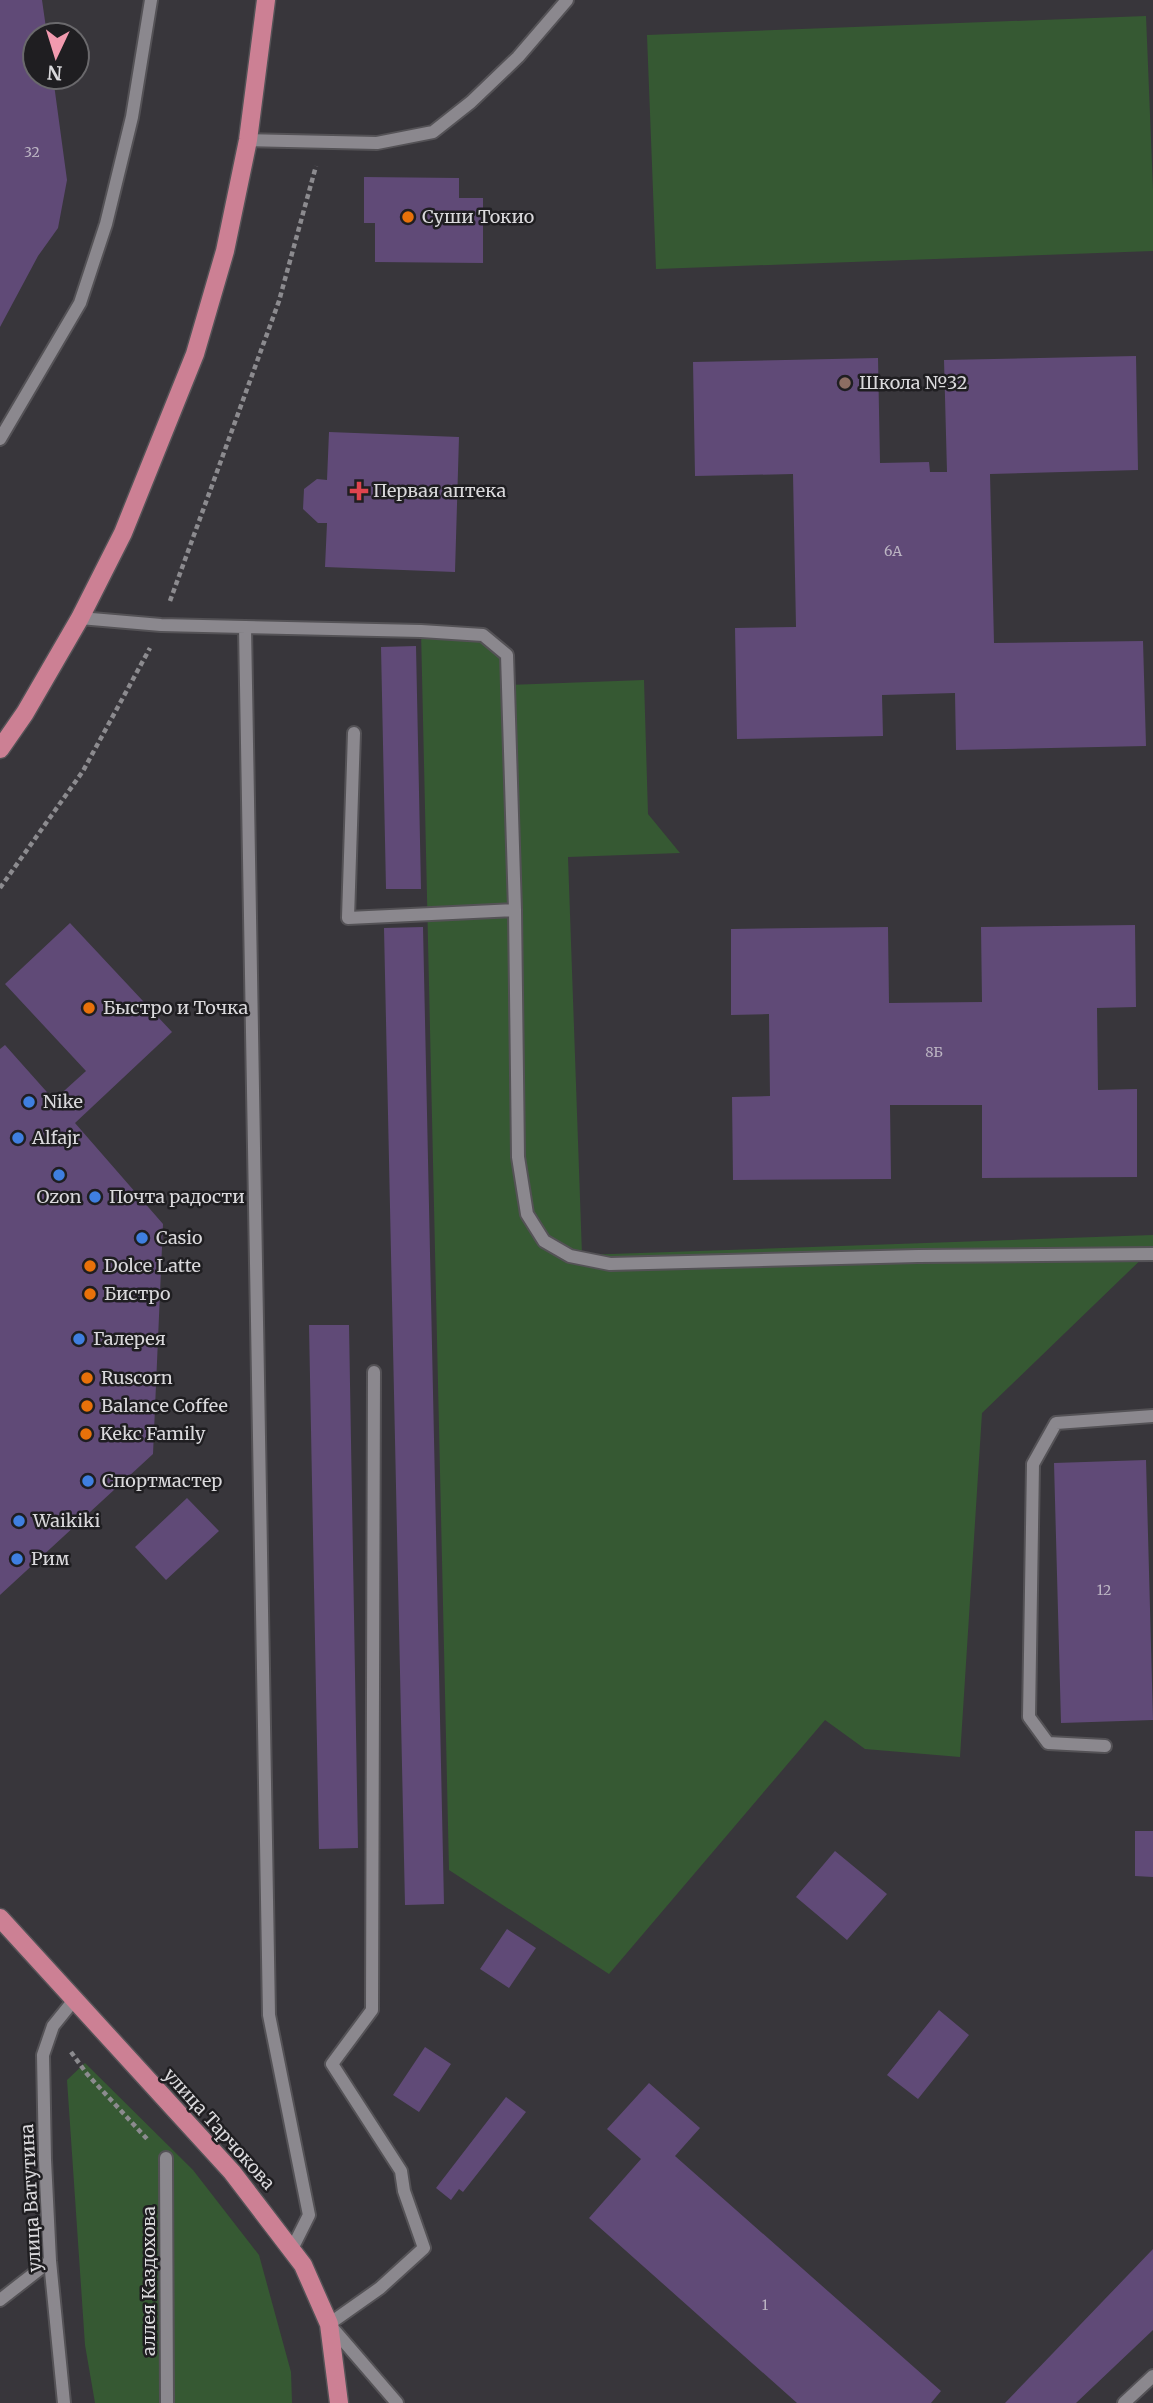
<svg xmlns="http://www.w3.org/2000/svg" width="1153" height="2403" viewBox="0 0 1153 2403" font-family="Merriweather,serif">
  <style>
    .green { fill: #365933 }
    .building { fill: #604a77 }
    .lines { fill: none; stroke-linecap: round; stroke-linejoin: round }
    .minor-casing { stroke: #545256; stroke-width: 16 }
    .major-casing { stroke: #545256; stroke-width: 21 }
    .path { stroke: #8c8b8f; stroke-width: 4.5; stroke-dasharray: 5 3.5; stroke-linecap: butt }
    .minor { stroke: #8b888e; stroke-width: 12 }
    .major { stroke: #cc8094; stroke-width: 18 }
    .food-dot { fill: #e8710a; stroke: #1f1e21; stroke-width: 2.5 }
    .education-dot { fill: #8d6e63; stroke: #1f1e21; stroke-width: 2.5 }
    .health-dot { fill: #e0444e; stroke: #1f1e21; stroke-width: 2.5 }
    .shop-dot { fill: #3f7fe0; stroke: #1f1e21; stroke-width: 2.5 }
    .labels { text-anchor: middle; stroke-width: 5; stroke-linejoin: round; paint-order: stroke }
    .number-label { font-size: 14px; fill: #bcb5c3 }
    .poi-label { font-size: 18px; fill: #dad9dc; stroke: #1f1e21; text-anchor: start }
    .street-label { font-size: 18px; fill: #dad9dc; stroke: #1f1e21 }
  </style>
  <rect width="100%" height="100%" fill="#38363b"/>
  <!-- green -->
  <path class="green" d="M1146,16L1153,190V251L656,269L647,35Z
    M421,631L483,635L507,655L508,685L644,680L648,814L680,853L568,857L582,1255L1153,1235V1248L982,1413L960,1757L865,1749L825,1720L609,1974L449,1870Z
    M85,2063L193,2170L259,2255L291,2372L292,2403H95L85,2345L67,2080Z"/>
  <!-- building -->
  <path class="building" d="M0,0H42L47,35H35V77H53L67,180L58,228L38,256L0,327Z
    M364,177L459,178V198H483V263L375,262V223H364Z
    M1136,356L1138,470L990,474L994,643L1143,641L1146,746L956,750L955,693L882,695L883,736L737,739L735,628L796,627L793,474L695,476L693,362L878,358L880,463L929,462L930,472H947L944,360Z
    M329,432L459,437L455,572L325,567L327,523H318L303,509L304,489L317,479L327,480Z
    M416,646L421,889H386L381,647Z
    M70,923L172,1032L75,1123L163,1224L153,1454L0,1595V1049L5,1045L54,1100L86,1071L5,984Z
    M1135,925L1136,1007L1097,1008L1098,1090L1137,1089V1177L982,1178V1105H890L891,1179L733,1180L732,1097L770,1096L769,1014L731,1015V929L888,927L889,1003L982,1002L981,927Z
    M423,927L444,1904L405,1905L384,928Z
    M309,1325H349L358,1848L319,1849Z
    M1146,1460L1153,1720L1061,1723L1054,1463Z
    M187,1498L219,1531L166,1580L135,1547Z
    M1135,1831H1153V1877L1135,1876Z
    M835,1851L887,1894L847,1940L796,1897Z
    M507,1929L536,1948L509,1988L480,1969Z
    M939,2010L969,2035L918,2099L887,2075Z
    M425,2047L451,2064L419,2112L393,2095Z
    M649,2083L700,2128L675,2156L941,2391L931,2403H797L589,2218L641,2159L607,2129Z
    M506,2097L526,2112L463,2192L459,2189L451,2200L436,2188Z
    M1153,2249V2330L1076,2403H1005Z"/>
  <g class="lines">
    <defs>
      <path id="minor" d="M248,140L377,143L433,132L471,102L518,57L567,0
        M0,439L80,303L106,224L132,117L151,0
        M80,618L161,625L421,631L483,635L507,655L515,910L518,1157L527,1214L544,1241L570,1256L610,1264L918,1256L1153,1254
        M245,627L269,2015L309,2215L292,2249
        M354,733L348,918L515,910
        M374,1372L372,2010L332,2064L401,2171L404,2191L424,2248L380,2288L329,2324L397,2403
        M1105,1746L1048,1743L1029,1717L1033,1464L1056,1423L1153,1416
        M166,2158L167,2403
        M0,2300L50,2261
        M64,2403L50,2261L45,2160L43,2055L53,2026L74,2000
        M1124,2403L1153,2376"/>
      <path id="major" d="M0,749L25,713L80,618L123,533L195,354L225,251L248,140L266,0
        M0,1918L232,2172L303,2265L329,2324L339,2403"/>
    </defs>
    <!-- minor casing -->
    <use href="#minor" class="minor-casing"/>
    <!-- major casing -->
    <use href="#major" class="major-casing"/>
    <!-- path -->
    <path class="path" d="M170,601L279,301L316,166
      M0,888L83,771L150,648
      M71,2052L87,2074L148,2140"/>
    <!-- minor -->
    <use href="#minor" class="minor"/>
    <!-- major -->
    <use href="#major" class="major"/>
  </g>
  <!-- markers -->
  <g class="food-dot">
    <circle cx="408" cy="217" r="7"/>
    <circle cx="89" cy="1008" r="7"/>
    <circle cx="90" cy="1266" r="7"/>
    <circle cx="90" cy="1294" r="7"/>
    <circle cx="87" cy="1378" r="7"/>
    <circle cx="87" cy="1406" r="7"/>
    <circle cx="86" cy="1434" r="7"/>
  </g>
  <circle class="education-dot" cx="845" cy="383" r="7"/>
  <path class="health-dot" d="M355.5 480.5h7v7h7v7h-7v7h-7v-7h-7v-7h7z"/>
  <g class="shop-dot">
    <circle cx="29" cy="1102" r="7"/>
    <circle cx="18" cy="1138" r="7"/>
    <circle cx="59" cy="1175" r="7"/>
    <circle cx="95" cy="1197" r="7"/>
    <circle cx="142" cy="1238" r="7"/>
    <circle cx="79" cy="1339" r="7"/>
    <circle cx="88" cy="1481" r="7"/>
    <circle cx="19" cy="1521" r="7"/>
    <circle cx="17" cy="1559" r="7"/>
  </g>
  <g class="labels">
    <!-- number labels -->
    <g class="number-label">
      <text x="32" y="157">32</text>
      <text x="893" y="556">6А</text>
      <text x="934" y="1057">8Б</text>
      <text x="1104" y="1595">12</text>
      <text x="765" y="2310">1</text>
    </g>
    <!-- poi labels -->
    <g class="poi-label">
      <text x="422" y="223">Суши Токио</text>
      <text x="859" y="389">Школа №32</text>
      <text x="373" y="497">Первая аптека</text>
      <text x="103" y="1014">Быстро и Точка</text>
      <text x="43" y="1108">Nike</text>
      <text x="32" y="1144">Alfajr</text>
      <text x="59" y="1203" text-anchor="middle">Ozon</text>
      <text x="109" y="1203">Почта радости</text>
      <text x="156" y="1244">Casio</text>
      <text x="104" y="1272">Dolce Latte</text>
      <text x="104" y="1300">Бистро</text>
      <text x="93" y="1345">Галерея</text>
      <text x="101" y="1384">Ruscorn</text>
      <text x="101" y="1412">Balance Coffee</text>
      <text x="100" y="1440">Kekc Family</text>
      <text x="102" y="1487">Спортмастер</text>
      <text x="33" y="1527">Waikiki</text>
      <text x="31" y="1565">Рим</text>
    </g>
    <!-- street labels -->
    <g class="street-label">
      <text transform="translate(219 2129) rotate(48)" y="6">улица Тарчокова</text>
      <text transform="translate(31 2198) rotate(-93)" y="6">улица Ватутина</text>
      <text transform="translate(149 2281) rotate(-90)" y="6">аллея Каздохова</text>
    </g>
  </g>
  <!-- north arrow -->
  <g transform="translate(56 56) rotate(184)"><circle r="33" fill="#1f1e21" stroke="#6a696c" stroke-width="2"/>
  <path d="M0-5L12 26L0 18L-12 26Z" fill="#f29aaf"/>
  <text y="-10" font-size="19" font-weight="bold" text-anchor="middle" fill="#dad9dc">N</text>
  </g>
</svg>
